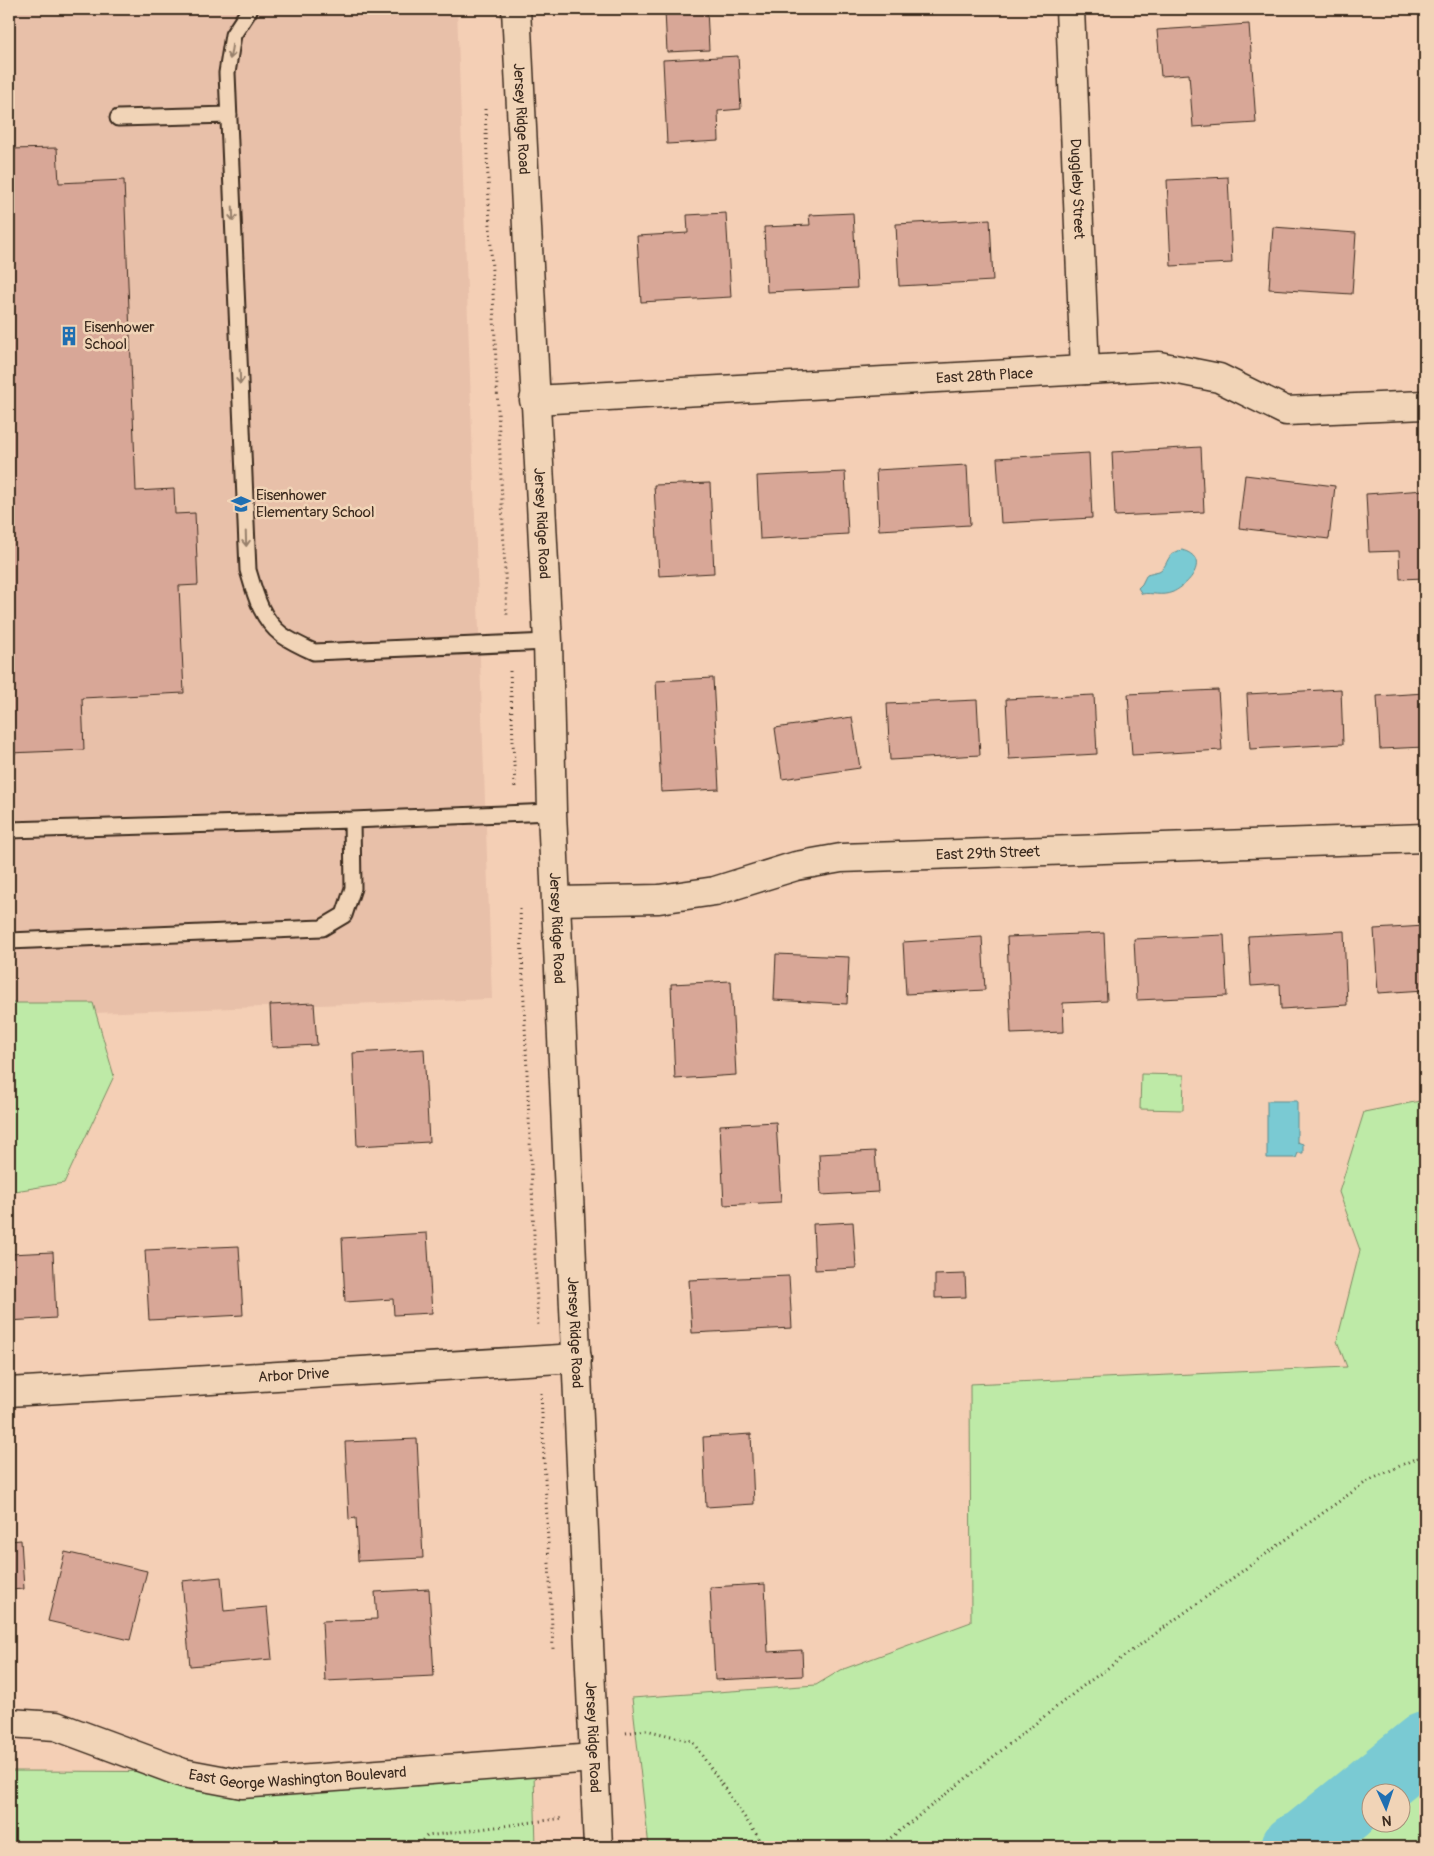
<svg xmlns="http://www.w3.org/2000/svg" width="1434" height="1856" viewBox="0 0 1434 1856" font-family="Pangolin,sans-serif">
  <style>
    .built { fill: #e8c0a9 }
    .green { fill: #beeaa7; stroke: #7c8a62; fill-rule: evenodd }
    .water { fill: #7acad3; stroke: #618a8b }
    .lines { fill: none; stroke-linecap: round; stroke-linejoin: round }
    .river { stroke: #7acad3; stroke-width: 66 }
    .building { fill: #d8a797; stroke: #3b2a1e }
    .lane-casing { stroke: #3b2a1e; stroke-width: 19 }
    .street-casing { stroke: #3b2a1e; stroke-width: 31 }
    .secondary-casing { stroke: #3b2a1e; stroke-width: 31 }
    .path { stroke: #3b2a1e; stroke-width: 3; stroke-dasharray: 1 4; stroke-linecap: butt }
    .lane { stroke: #f1d4b7; stroke-width: 15 }
    .street { stroke: #f1d4b7; stroke-width: 28 }
    .secondary { stroke: #f1d4b7; stroke-width: 28 }
    .oneway { stroke: #967f6a }
    .labels { text-anchor: middle; stroke-width: 5; stroke-linejoin: round; paint-order: stroke }
    .street-label { font-size: 15px; fill: #3b2a1e; stroke: #f1d4b7 }
    .poi-label { font-size: 15px; fill: #3b2a1e; stroke: #f1d4b7; text-anchor: start }
  </style>
  <rect width="100%" height="100%" fill="#f4cfb5"/>
  <filter id="ink" filterUnits="userSpaceOnUse"><feTurbulence type="fractalNoise" baseFrequency=".02" numOctaves="2"/><feDisplacementMap in="SourceGraphic" scale="10" xChannelSelector="R" yChannelSelector="G"/><feConvolveMatrix kernelMatrix="1 2 1 2 8 2 1 2 1" color-interpolation-filters="sRGB"/></filter>
  <g filter="url(#ink)">
    <!-- built -->
    <path class="built" d="M9,9H457L492,999L9,1016Z"/>
    <!-- green -->
    <path class="green" d="M9,1003H93L114,1076L64,1183L9,1192Z
      M1141,1074L1184,1075L1183,1110L1140,1109Z
      M1425,1100V1847H649L632,1698L816,1685L841,1670L971,1622L970,1384L1347,1367L1337,1341L1360,1250L1339,1192L1364,1112ZM1372,1794H1402V1824H1372Z
      M9,1771L534,1773L536,1847H9Z"/>
    <!-- water -->
    <path class="water" d="M1182,550C1211,558 1190,584 1173,592C1161,597 1152,592 1142,594L1138,588L1142,584L1147,574C1150,573 1155,572 1159,571C1170,565 1164,554 1182,550Z
      M1267,1101H1297V1142L1303,1144V1153H1298L1296,1158H1267Z"/>
    <g class="lines">
      <!-- river -->
      <path class="river" d="M1294,1847L1304,1843L1425,1745"/>
    </g>
    <!-- building -->
    <path class="building" d="M707,9L709,50L667,52L665,11Z
      M1249,24L1256,123L1193,127L1189,74L1161,76L1157,30Z
      M738,56L741,109L718,111L719,141L667,144L663,60Z
      M57,148L59,183L124,180L136,491L174,489L175,514L195,513L198,585L179,586L184,693L82,698L84,750L9,753V149Z
      M1228,177L1232,263L1171,266L1167,180Z
      M726,213L731,297L641,302L637,236L688,233L687,215Z
      M853,213L857,288L767,292L764,227L810,225L809,215Z
      M990,219L993,281L899,286L896,224Z
      M1273,227L1356,233L1352,294L1269,289Z
      M1201,447L1204,512L1115,516L1112,452Z
      M1089,453L1092,518L1001,523L997,458Z
      M967,465L970,525L879,530L876,470Z
      M845,472L848,534L760,539L757,476Z
      M1245,475L1335,486L1329,539L1239,528Z
      M710,483L714,573L659,576L654,485Z
      M1425,490V578L1400,579L1399,551L1369,552L1366,494Z
      M713,678L719,789L661,792L656,681Z
      M1341,689L1343,744L1250,749L1247,694Z
      M1218,690L1222,750L1132,755L1128,694Z
      M1425,693V747L1380,749L1377,696Z
      M1094,695L1097,754L1009,759L1006,699Z
      M977,700L980,755L890,760L887,704Z
      M852,717L860,768L782,779L775,728Z
      M1425,926V990L1378,993L1374,929Z
      M1344,931L1347,1005L1281,1009L1280,984L1251,986L1248,936Z
      M1104,933L1107,1001L1063,1003L1064,1032L1011,1034L1007,937Z
      M1224,935L1227,996L1137,1000L1134,939Z
      M982,937L985,990L906,994L903,942Z
      M776,954L849,957L847,1004L774,1000Z
      M731,981L736,1075L675,1079L671,984Z
      M314,1003L317,1045L272,1047L270,1005Z
      M424,1049L429,1142L357,1146L353,1053Z
      M776,1122L781,1202L724,1205L720,1125Z
      M875,1151L878,1192L821,1195L819,1154Z
      M853,1222L856,1268L815,1270L813,1224Z
      M427,1233L432,1313L394,1315L393,1299L345,1302L342,1238Z
      M239,1246L243,1315L149,1320L145,1250Z
      M53,1252L56,1318L9,1321V1254Z
      M965,1274L966,1297L935,1298V1275Z
      M789,1276L792,1328L692,1333L689,1280Z
      M751,1434L754,1504L706,1507L703,1437Z
      M417,1439L423,1558L358,1561L356,1518L349,1519L345,1442Z
      M21,1540L24,1589L9,1590V1541Z
      M65,1552L147,1571L130,1640L48,1621Z
      M221,1577L224,1611L267,1607L272,1659L190,1666L182,1581Z
      M765,1584L768,1652L802,1650L803,1676L715,1680L710,1587Z
      M429,1589L434,1676L325,1681L322,1621L377,1619L375,1592Z"/>
    <g class="lines">
      <defs>
        <path id="lane" d="M250,9L233,35L227,73L248,570C255,594 261,619 282,635C292,642 303,647 314,652L548,642
          M118,118L229,115
          M352,820L552,812
          M9,830L352,820L353,888L344,915L322,928L9,941"/>
        <g id="street">
          <path id="s1" d="M1070,9L1085,370"/>
          <path id="s2" d="M534,400L1159,366L1219,378L1286,411L1425,405"/>
          <path id="s3" d="M557,901L659,899L715,891L796,866L841,858L1425,838"/>
          <path id="s4" d="M9,1392L577,1358"/>
          <path id="s5" d="M9,1723L56,1726L183,1773L242,1784L594,1758"/>
        </g>
        <g id="secondary">
          <path id="s6" d="M516,9L548,642L552,812L598,1847"/>
        </g>
      </defs>
      <!-- lane casing -->
      <use href="#lane" class="lane-casing"/>
      <!-- street casing -->
      <use href="#street" class="street-casing"/>
      <!-- secondary casing -->
      <use href="#secondary" class="secondary-casing"/>
      <!-- path -->
      <path class="path" d="M485,109L507,618
        M510,671L515,787
        M520,909L538,1327
        M541,1393L553,1649
        M626,1733L646,1730L692,1741L765,1847
        M415,1847L427,1836L564,1818
        M879,1847L1083,1686L1259,1559L1366,1482L1425,1454"/>
      <!-- lane -->
      <use href="#lane" class="lane"/>
      <!-- street -->
      <use href="#street" class="street"/>
      <!-- secondary -->
      <use href="#secondary" class="secondary"/>
    </g>
    <!-- one-way arrows -->
    <defs><path id="oneway-shaft" d="M-6 0H5M1.5-3L5.5 0L1.5 3" fill="none" stroke-width="1.6" stroke-linecap="round" stroke-linejoin="round" transform="scale(1.25)"/></defs>
    <g class="oneway">
      <use href="#oneway-shaft" transform="translate(231 52) rotate(99)"/>
      <use href="#oneway-shaft" transform="translate(233 214) rotate(88)"/>
      <use href="#oneway-shaft" transform="translate(240 377) rotate(88)"/>
      <use href="#oneway-shaft" transform="translate(246 539) rotate(88)"/>
    </g>
  </g>
  <!-- icons -->
  <defs>
    <symbol id="building-bare" viewBox="-9 -9 18 18"><path d="M-4-6H4V6H1V3H-1V6H-4ZM-2.5-4.3h1.7v1.8h-1.7ZM.8-4.3h1.7v1.8H.8ZM-2.5-1h1.7V.8h-1.7ZM.8-1h1.7V.8H.8Z" fill="#1f6fb2" stroke="#f1d4b7" stroke-width="2.5" paint-order="stroke"/></symbol>
    <symbol id="school-bare" viewBox="-9 -9 18 18"><path d="M0-5L7-2L0 1L-7-2ZM-4 1L0 2.5L4 1V4Q0 6-4 4Z" fill="#1f6fb2" stroke="#f1d4b7" stroke-width="2.5" paint-order="stroke"/></symbol>
  </defs>
  <g fill-rule="evenodd">
    <use href="#building-bare" x="55" y="322" width="28" height="28"/>
    <use href="#school-bare" x="227" y="490" width="28" height="28"/>
  </g>
  <g class="labels">
    <!-- street labels -->
    <g class="street-label">
      <text dy="5" stroke="none"><textPath href="#s6" startOffset="110">Jersey Ridge Road</textPath></text>
      <text dy="5" stroke="none"><textPath href="#s1" startOffset="180">Duggleby Street</textPath></text>
      <text dy="5" stroke="none"><textPath href="#s2" startOffset="451">East 28th Place</textPath></text>
      <text dy="5" stroke="none"><textPath href="#s6" startOffset="515">Jersey Ridge Road</textPath></text>
      <text dy="5" stroke="none"><textPath href="#s3" startOffset="436">East 29th Street</textPath></text>
      <text dy="5" stroke="none"><textPath href="#s6" startOffset="920">Jersey Ridge Road</textPath></text>
      <text dy="5" stroke="none"><textPath href="#s6" startOffset="1325">Jersey Ridge Road</textPath></text>
      <text dy="5" stroke="none"><textPath href="#s4" startOffset="285">Arbor Drive</textPath></text>
      <text dy="5" stroke="none"><textPath href="#s6" startOffset="1730">Jersey Ridge Road</textPath></text>
      <text dy="5" stroke="none"><textPath href="#s5" startOffset="298">East George Washington Boulevard</textPath></text>
    </g>
    <!-- poi labels -->
    <g class="poi-label">
      <text x="84" y="332">Eisenhower<tspan x="84" dy="17">School</tspan></text>
      <text x="256" y="500">Eisenhower<tspan x="256" dy="17">Elementary School</tspan></text>
    </g>
  </g>
  <!-- margin -->
  <rect width="1434" height="1856" fill="none" stroke="#f1d4b7" stroke-width="30"/>
  <rect x="15" y="15" width="1404" height="1826" fill="none" stroke="#3b2a1e" stroke-width="2" filter="url(#ink)"/>
  <!-- north arrow -->
  <g transform="translate(1386 1808) rotate(177)"><circle r="24" fill="#f1d4b7" stroke="#a8907a"/>
  <path d="M0-4L9 19L0 12L-9 19Z" fill="#1f6fb2"/>
  <text y="-8" font-size="14" font-weight="bold" text-anchor="middle" fill="#3b2a1e">N</text>
  </g>
</svg>
